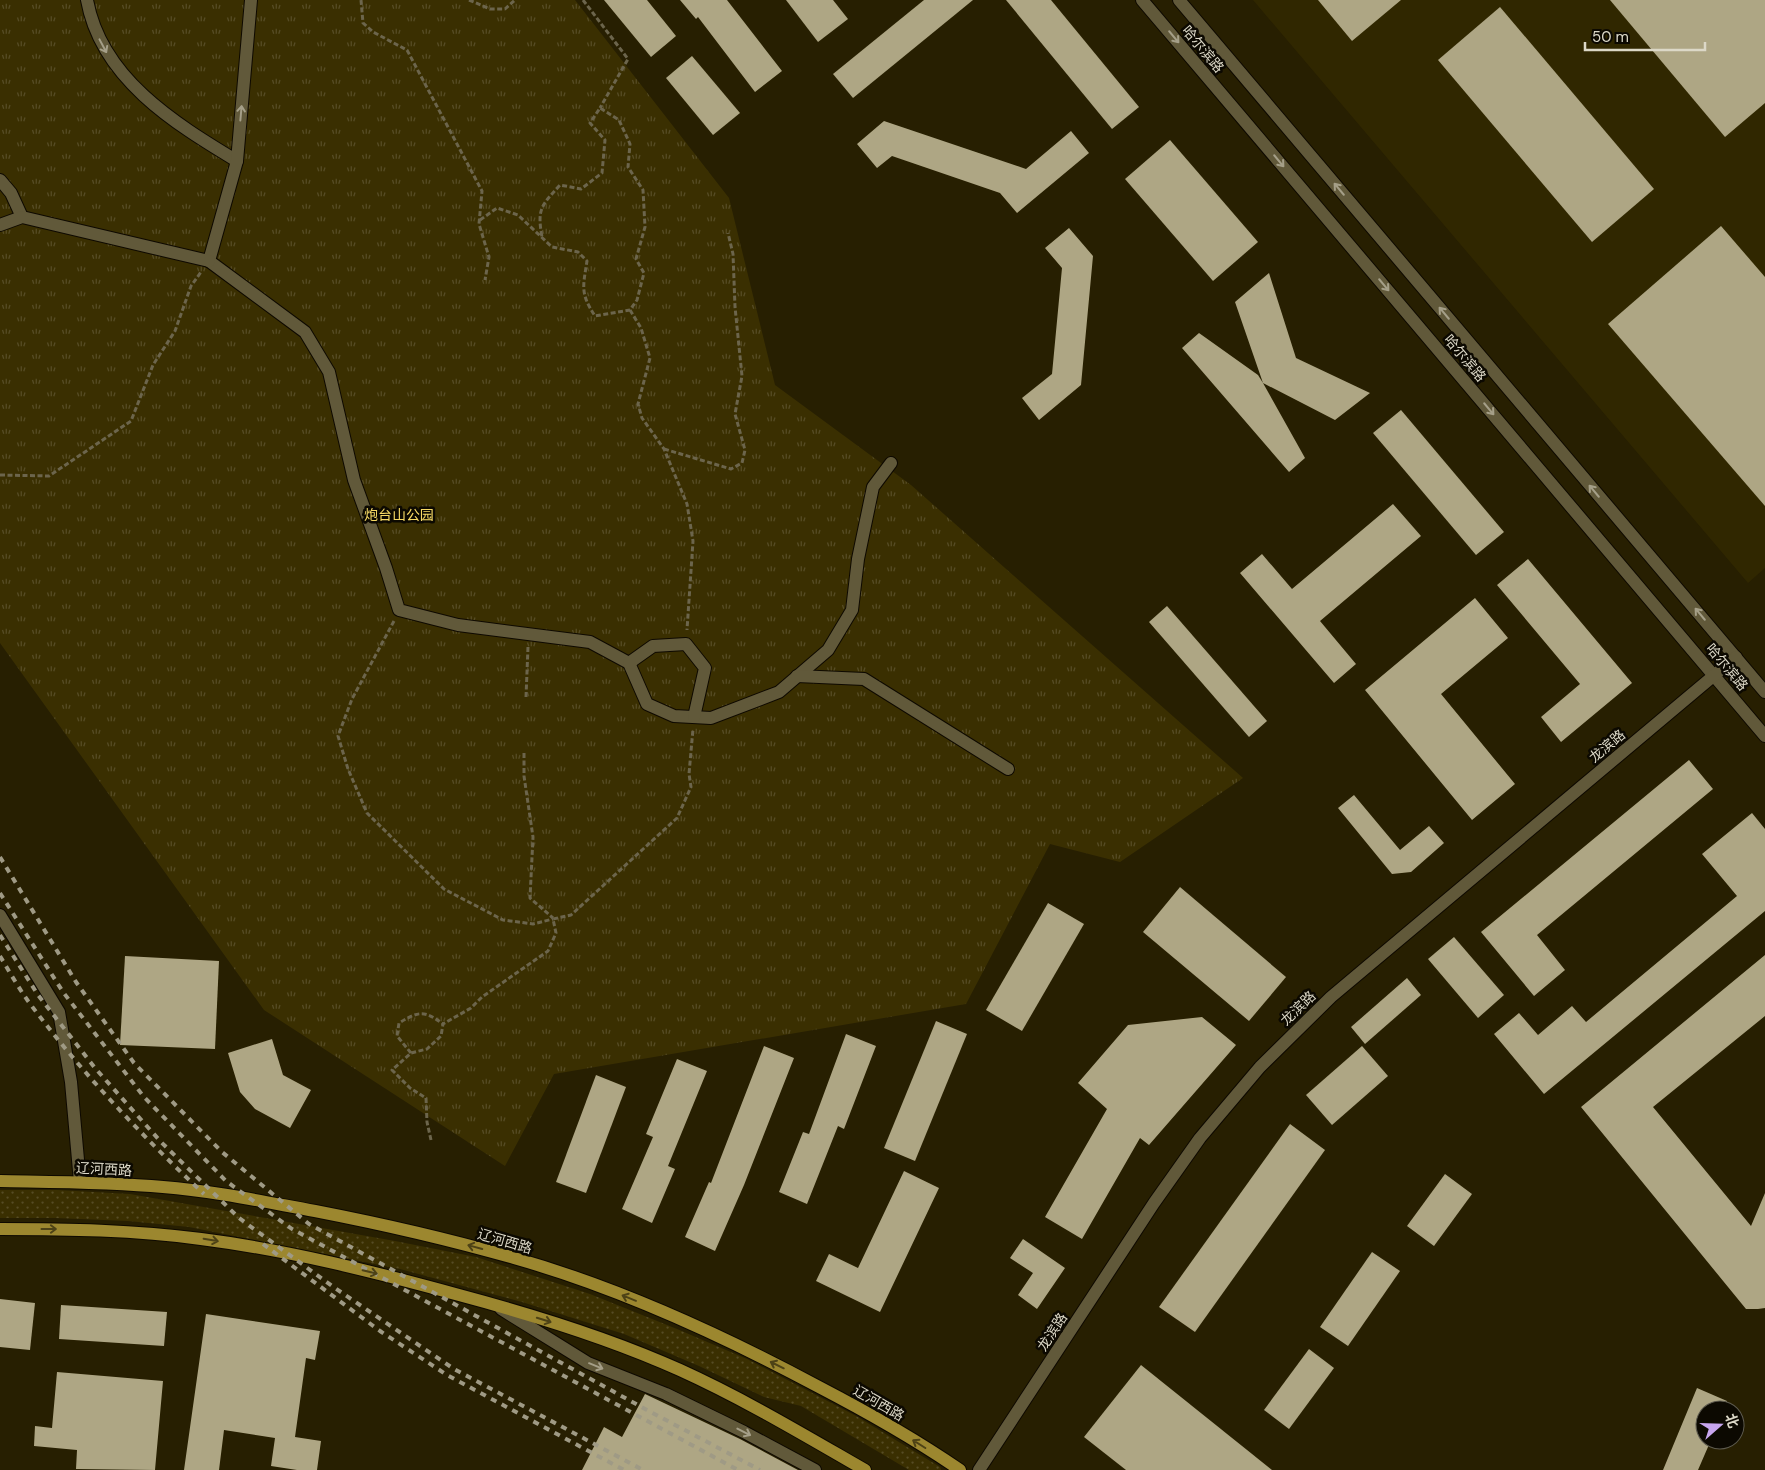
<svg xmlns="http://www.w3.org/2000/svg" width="1765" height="1470" font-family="'DM Sans','Noto Sans SC',sans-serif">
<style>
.built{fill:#302700}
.grass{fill:url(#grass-dots)}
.park{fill:url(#park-tufts)}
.building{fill:#aea684}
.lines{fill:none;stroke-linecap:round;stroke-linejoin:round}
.minor-casing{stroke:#0e0900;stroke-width:14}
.major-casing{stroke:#0e0900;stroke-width:14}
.path{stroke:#6c654c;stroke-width:3;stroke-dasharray:5 2.5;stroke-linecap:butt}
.minor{stroke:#61593a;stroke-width:12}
.major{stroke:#9c872f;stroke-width:12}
.rail{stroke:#9f9a85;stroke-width:4;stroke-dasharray:6 6;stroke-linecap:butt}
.oneway{stroke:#a59f88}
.oneway2{stroke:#4d4216}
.labels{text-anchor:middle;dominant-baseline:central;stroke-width:5;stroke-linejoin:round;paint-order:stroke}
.street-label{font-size:14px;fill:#dcd8c7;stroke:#0c0901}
.park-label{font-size:14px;fill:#f7da65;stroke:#0c0901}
</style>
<defs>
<pattern id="grass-dots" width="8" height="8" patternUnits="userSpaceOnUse" patternTransform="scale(1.25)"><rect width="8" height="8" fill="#3a2f01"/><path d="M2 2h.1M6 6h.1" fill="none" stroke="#564c25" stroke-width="1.8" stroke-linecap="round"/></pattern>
<pattern id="park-tufts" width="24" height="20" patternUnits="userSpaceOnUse" patternTransform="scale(1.25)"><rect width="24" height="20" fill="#3a2f01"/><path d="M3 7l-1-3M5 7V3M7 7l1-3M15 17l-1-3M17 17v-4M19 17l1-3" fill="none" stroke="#564c25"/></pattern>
</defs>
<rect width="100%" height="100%" fill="#271f01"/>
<path class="built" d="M1253,0H1765V568L1748,583Z"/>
<path class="grass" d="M0,1190H57L130,1194L395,1241L476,1257L590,1294L677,1329L747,1359L856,1416L940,1467L941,1470H909L801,1406L764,1397L699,1366L624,1334L522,1302L400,1269L189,1227L128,1221L55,1218H0Z"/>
<path class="park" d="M0,0H575L729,198L775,385L911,485L1243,778L1120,862L1050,844L966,1004L554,1074L505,1166L264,1010L0,643Z"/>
<g class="building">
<path d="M604,0H647L676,36L651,57Z"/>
<path d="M680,0H727L782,71L755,92L698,17L696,19Z"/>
<path d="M786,0H833L848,19L818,42Z"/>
<path d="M924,0H973L853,98L833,74Z"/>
<path d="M1006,0H1051L1139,107L1112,129Z"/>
<path d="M1318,0H1401L1352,41Z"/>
<path d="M1610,0H1765V103L1725,137Z"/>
<path d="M1500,7L1654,189L1592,242L1438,60Z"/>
<path d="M692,56L740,113L713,135L666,78Z"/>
<path d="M884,121L1026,169L1071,131L1089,153L1017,213L1000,193L892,156L877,168L857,144Z"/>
<path d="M1170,140L1258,242L1213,281L1125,179Z"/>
<path d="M1721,226L1765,277V506L1608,324Z"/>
<path d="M1069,228L1093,256L1081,385L1039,420L1022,398L1052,374L1062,268L1045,248Z"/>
<path d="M1269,273L1296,358L1370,393L1335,420L1263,383L1305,458L1289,472L1182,348L1199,333L1258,375L1263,383L1235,302Z"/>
<path d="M1401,410L1504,532L1476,555L1373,433Z"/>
<path d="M1393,504L1421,536L1320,621L1356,664L1334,683L1240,573L1262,554L1292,589Z"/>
<path d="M1528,559L1632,683L1561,742L1541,717L1580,684L1497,585Z"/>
<path d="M1475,598L1508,638L1441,694L1515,784L1472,820L1365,690Z"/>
<path d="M1167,606L1267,721L1249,737L1149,622Z"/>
<path d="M1689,760L1713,789L1537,935L1565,970L1534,996L1481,932Z"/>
<path d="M1354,795L1400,850L1429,826L1444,843L1411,872L1392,874L1338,808Z"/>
<path d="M1752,813L1765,829V911L1544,1094L1494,1034L1519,1013L1538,1035L1572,1006L1586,1022L1737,896L1702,854Z"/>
<path d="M1180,887L1286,977L1249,1021L1143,932Z"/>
<path d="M1048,903L1084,924L1022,1031L986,1010Z"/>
<path d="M1454,937L1504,995L1478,1018L1428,959Z"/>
<path d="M1765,955V1016L1653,1107L1751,1226L1765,1193V1308L1758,1309H1746L1581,1107Z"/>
<path d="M125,956L219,961L215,1049L120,1045Z"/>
<path d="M1407,978L1421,995L1365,1044L1351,1027Z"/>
<path d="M1202,1017L1236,1045L1149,1145L1140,1138L1082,1239L1045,1217L1107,1109L1078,1083L1128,1025Z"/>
<path d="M936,1021L967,1034L915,1161L884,1148Z"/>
<path d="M846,1034L876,1046L844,1129L838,1126L807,1204L779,1192L803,1132L809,1134Z"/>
<path d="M272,1039L283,1075L311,1090L290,1128L255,1109L240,1092L228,1053Z"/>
<path d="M764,1046L794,1058L744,1185L715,1251L685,1237L709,1182L711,1183Z"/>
<path d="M1362,1046L1388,1076L1332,1125L1306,1095Z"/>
<path d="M677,1059L707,1071L668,1166L675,1169L652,1223L622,1209L653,1137L646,1134Z"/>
<path d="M596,1075L626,1087L586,1193L556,1182Z"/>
<path d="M1290,1124L1325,1150L1195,1332L1159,1307Z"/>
<path d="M904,1171L939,1188L880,1312L816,1281L829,1254L858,1268Z"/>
<path d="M1445,1174L1472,1194L1434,1246L1407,1226Z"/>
<path d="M1023,1239L1065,1268L1037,1309L1018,1295L1033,1273L1010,1258Z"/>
<path d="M1372,1252L1400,1271L1348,1346L1320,1327Z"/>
<path d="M0,1299L35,1303L30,1350L0,1347Z"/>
<path d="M61,1305L167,1312L164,1346L59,1339Z"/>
<path d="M206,1314L320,1331L315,1360L306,1358L295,1437L321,1441L317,1470H297L271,1466L275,1438L224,1430L219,1470H184Z"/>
<path d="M1309,1349L1334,1368L1289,1429L1264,1410Z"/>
<path d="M1141,1365L1272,1470H1126L1084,1437Z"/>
<path d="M57,1372L163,1381L155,1470L76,1469L77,1450L34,1446L35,1426L52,1428Z"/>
<path d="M1697,1388L1727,1401L1723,1410H1705V1440H1711L1698,1470H1663Z"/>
<path d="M645,1394L740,1439L798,1470H582L604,1427L622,1437Z"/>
</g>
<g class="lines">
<g class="minor-casing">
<g id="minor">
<path d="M87,0C101,78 174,123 237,161"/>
<path d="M251,0L237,161L209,261L305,332L329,372L354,480L386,568L399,610L458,625L590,642L629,663L647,704L674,716L711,718L779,692L828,650L852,610L858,559L873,487L891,463"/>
<path d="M1142,0L1765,736"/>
<path d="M1179,0L1765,692"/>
<path d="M0,180L11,193L22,217"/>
<path d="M0,225L22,217L209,261"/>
<path d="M629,663L653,646L686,644L705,668L694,717"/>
<path d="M797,676L864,679L1008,769"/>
<path d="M0,915L59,1012L71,1082L80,1182"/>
<path d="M501,1309L588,1363L666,1394L744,1432L815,1470"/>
<path d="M979,1470L1154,1203L1200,1138L1260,1067L1331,997L1736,657"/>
</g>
</g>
<g class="major-casing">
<g id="major">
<path d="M0,1181C54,1182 109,1182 163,1187C214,1191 265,1202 315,1211C382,1224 448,1239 514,1258C620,1288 722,1335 819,1387C867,1412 915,1439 960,1470"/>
<path d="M0,1229C67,1229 134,1230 201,1239C288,1250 375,1272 459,1295C534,1315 609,1338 680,1370C744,1399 804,1435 865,1470"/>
</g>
</g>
<g class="path">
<path d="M361,0L363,23L373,32L407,50L482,191L479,224L489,257L485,280"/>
<path d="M469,0L490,9H505L515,0"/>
<path d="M583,0L628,59L600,108"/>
<path d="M480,220L497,208L518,215L552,247L578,252L587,261C583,287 580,293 595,316L630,310L637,300L644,273L636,259L645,227L643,190L628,167L630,144L619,120L600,108L590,123L605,140L602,173L581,189L560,185C541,206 537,209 542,237"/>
<path d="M630,310L641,328L650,358L638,404L642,418L664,449L687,504L693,541L687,630"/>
<path d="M664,449L731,469L742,463L745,450L735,414L742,376L735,307L733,254L728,233"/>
<path d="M0,475L49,476L131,421L153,365L175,331L191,286L201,272"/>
<path d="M394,621L352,699L338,736L348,769L367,813L444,889L503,920L533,924L553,919"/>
<path d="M526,697L528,647"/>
<path d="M524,753V776L533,837L530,898L553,918"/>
<path d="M411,1053L397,1036L399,1023C419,1011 424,1010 443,1024"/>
<path d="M431,1140L427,1122L426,1098L410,1088L392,1070L411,1053L427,1049L441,1036L443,1024L471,1008L482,997L548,951L556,933L553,919L571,915L677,818L691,787L689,774L693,729"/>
</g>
<use href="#minor" class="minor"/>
<use href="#major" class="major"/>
<g class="rail">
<path d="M0,857L76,982L134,1063L222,1152L309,1224L647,1410L760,1470"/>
<path d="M0,893L63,992L144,1097L226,1181L292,1229L738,1470"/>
<path d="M0,935L38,995L95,1068L161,1142L239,1218L332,1286L454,1369L643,1470"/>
<path d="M0,956C9,971 18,987 28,1001C80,1071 141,1135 204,1194"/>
<path d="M263,1244L380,1331L447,1375L624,1470"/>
</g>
</g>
<defs><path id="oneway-shaft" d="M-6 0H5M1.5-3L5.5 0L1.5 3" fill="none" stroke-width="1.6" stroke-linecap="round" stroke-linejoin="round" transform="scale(1.25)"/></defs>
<g class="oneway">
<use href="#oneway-shaft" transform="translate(1174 37) rotate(50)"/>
<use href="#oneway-shaft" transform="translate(103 46) rotate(62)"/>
<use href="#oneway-shaft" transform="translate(241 113) rotate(-85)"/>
<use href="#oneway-shaft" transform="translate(1279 161) rotate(50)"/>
<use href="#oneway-shaft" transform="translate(1339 189) rotate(-130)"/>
<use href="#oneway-shaft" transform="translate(1384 285) rotate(50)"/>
<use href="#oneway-shaft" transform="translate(1444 313) rotate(-130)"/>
<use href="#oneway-shaft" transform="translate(1489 409) rotate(50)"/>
<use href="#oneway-shaft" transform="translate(1594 491) rotate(-130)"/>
<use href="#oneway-shaft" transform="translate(1700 614) rotate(-130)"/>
<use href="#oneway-shaft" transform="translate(596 1366) rotate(22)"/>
<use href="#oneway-shaft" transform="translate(744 1432) rotate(27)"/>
</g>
<g class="oneway2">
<use href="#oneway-shaft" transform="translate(49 1229)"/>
<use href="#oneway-shaft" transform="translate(211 1240) rotate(10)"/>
<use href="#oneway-shaft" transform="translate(475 1247) rotate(-165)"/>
<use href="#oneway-shaft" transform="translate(370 1272) rotate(13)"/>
<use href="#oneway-shaft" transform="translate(629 1298) rotate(-158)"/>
<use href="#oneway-shaft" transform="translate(544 1320) rotate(17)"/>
<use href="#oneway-shaft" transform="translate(777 1365) rotate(-154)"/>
<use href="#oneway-shaft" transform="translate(919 1444) rotate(-148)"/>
</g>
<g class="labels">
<g class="street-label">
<text transform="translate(1203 49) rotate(50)">哈尔滨路</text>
<text transform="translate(1465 358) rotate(50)">哈尔滨路</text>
<text transform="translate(1727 667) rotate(50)">哈尔滨路</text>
<text transform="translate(1607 746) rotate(-40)">龙滨路</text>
<text transform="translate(1298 1008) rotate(-44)">龙滨路</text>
<text transform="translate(104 1169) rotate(3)">辽河西路</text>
<text transform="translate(505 1241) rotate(16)">辽河西路</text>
<text transform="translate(1052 1332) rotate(-57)">龙滨路</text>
<text transform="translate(879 1403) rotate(30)">辽河西路</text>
</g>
<g class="park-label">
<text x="399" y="515">炮台山公园</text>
</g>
</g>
<g transform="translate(1720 1425) rotate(70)"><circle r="24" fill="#0c0901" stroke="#5f5c50"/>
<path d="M0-4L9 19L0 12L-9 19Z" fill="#c8a6ef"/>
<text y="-8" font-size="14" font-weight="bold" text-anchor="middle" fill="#dcd8c7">北</text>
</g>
<path d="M1585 42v8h120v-8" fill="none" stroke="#dcd8c7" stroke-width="2.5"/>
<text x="1592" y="42" font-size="15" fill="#dcd8c7" stroke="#0c0901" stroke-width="4" paint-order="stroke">50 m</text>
</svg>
